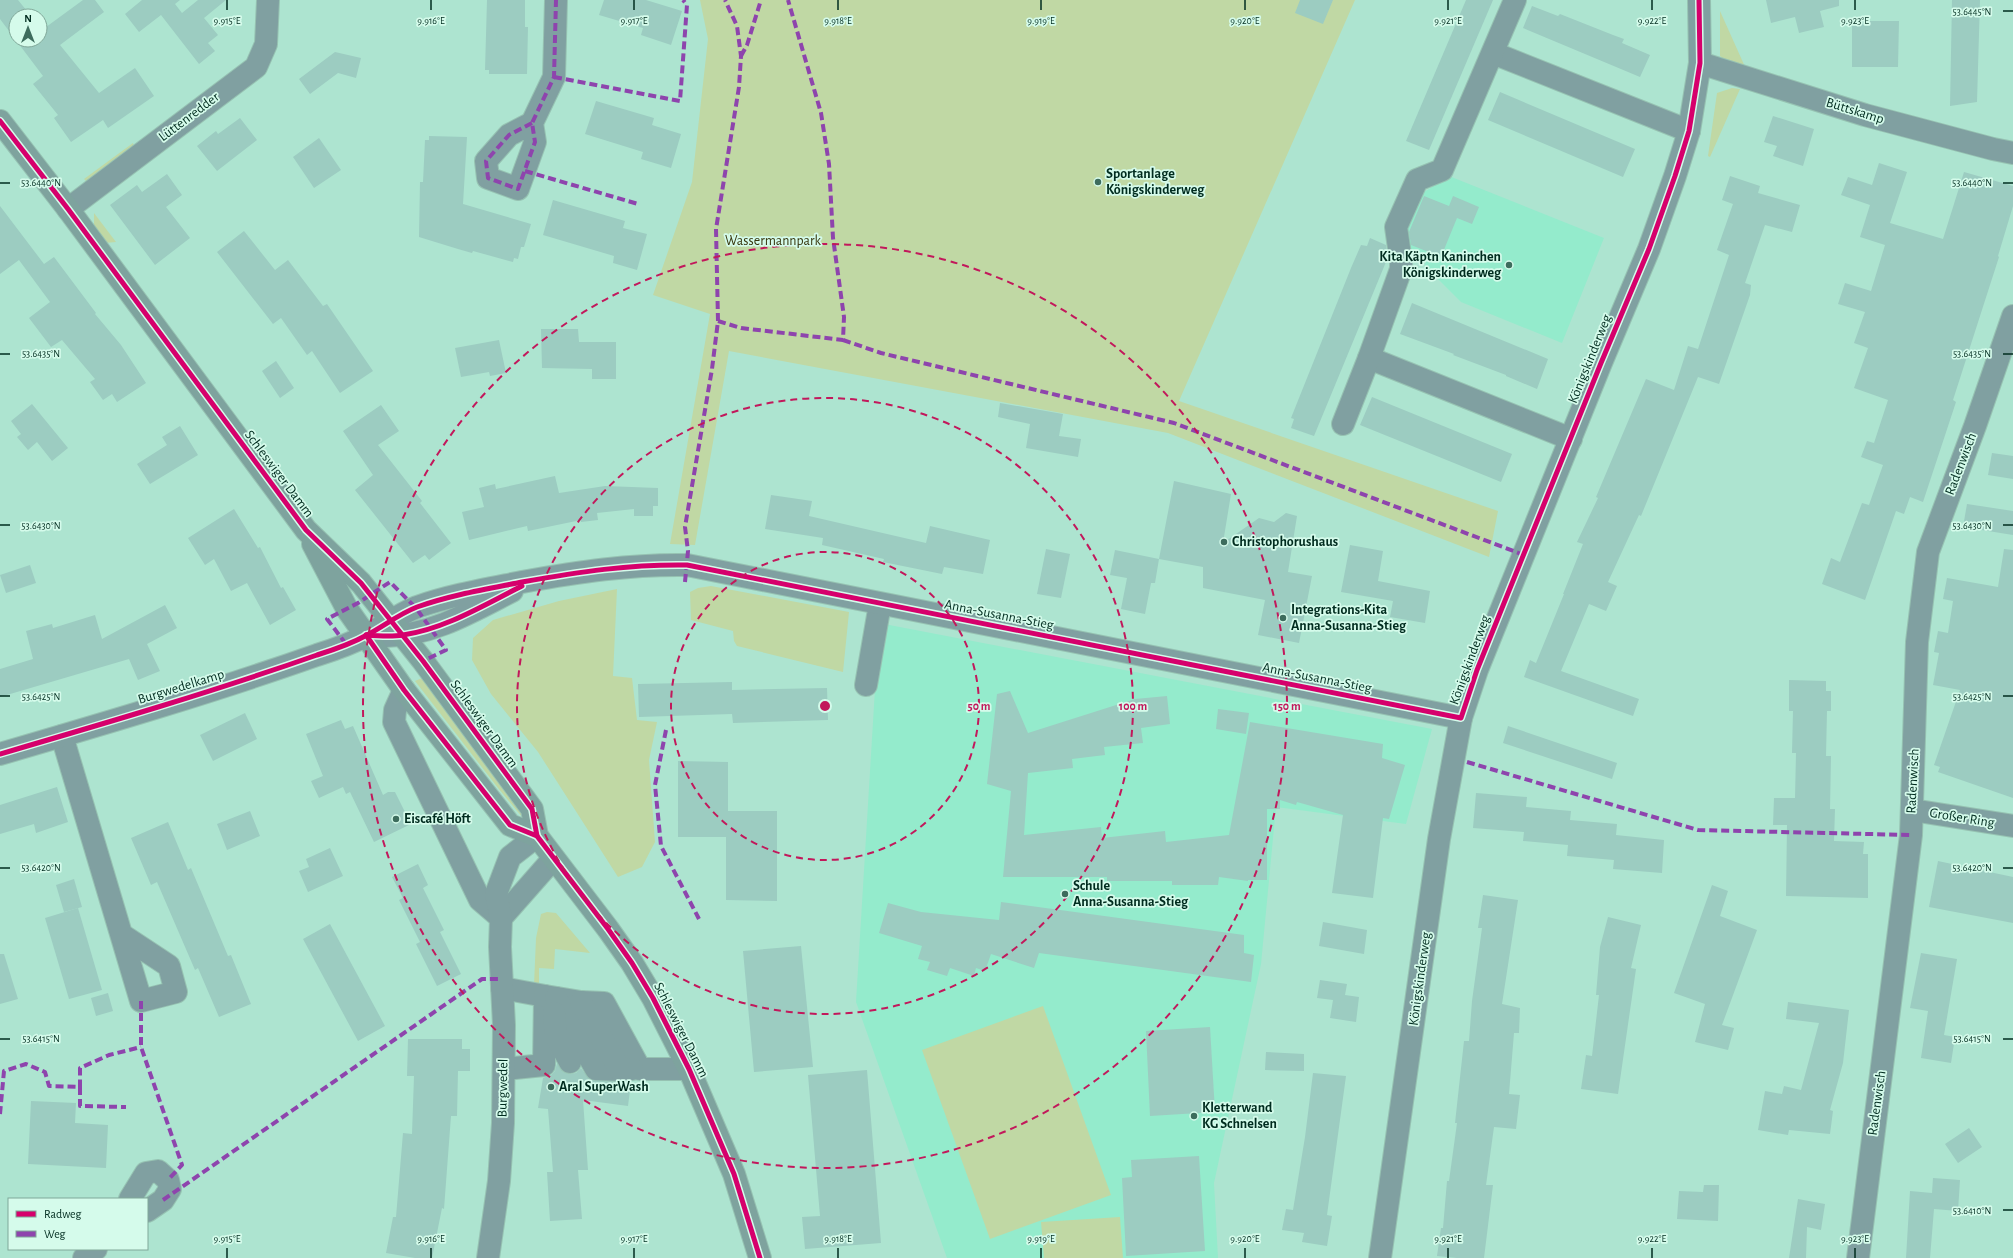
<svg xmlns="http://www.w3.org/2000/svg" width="2013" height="1258" font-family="'Alegreya Sans',sans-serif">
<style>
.built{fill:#94ebcc}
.green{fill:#c0d8a4}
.building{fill:#9cccc1}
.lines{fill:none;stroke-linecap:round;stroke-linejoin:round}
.minor-casing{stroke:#96c2b2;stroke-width:24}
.major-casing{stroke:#96c2b2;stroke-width:24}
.minor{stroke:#80a0a1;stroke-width:22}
.major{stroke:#7ea39e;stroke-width:22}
.quiet{stroke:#8e44ad;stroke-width:4;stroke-dasharray:8 4;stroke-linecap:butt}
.cycleway-casing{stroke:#d5fbeb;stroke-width:8}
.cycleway{stroke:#d6006c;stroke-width:5}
.ticks{fill:none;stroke:#002c1f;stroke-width:1.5}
.ring{fill:none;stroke:#c2185b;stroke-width:2;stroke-dasharray:7 5}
.poi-dot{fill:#3d6c5d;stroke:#d5fbeb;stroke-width:1.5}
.labels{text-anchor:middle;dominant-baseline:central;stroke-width:3.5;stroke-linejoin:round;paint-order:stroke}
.street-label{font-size:14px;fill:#002c1f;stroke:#d5fbeb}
.poi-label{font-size:14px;font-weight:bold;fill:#002c1f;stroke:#d5fbeb;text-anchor:start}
.park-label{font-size:14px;fill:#37360d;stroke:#d5fbeb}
.ticks-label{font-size:10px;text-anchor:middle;fill:#002c1f;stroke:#d5fbeb;stroke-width:3.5;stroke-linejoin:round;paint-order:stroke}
.centre{fill:#c2185b;stroke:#d5fbeb;stroke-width:2}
.ring-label{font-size:12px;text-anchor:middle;font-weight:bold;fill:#c2185b;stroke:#d5fbeb;stroke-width:3.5;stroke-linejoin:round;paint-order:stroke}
</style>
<rect width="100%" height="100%" fill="#ade4d0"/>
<g class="built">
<path d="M1449,176L1604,238L1562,343L1461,302L1437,278L1423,272L1427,257L1404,248L1397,234L1418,196Z"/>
<path d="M879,623L1432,729L1406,824L1276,807L1261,964L1214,1183L1218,1258H947L856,1002Z"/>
</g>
<g class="green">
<path d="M700,0H1355L1179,401L1498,511L1489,557L1168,433L729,351L695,545L670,544L710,314L653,295L692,182L708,39Z"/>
<path d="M1720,11L1746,69L1727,62L1720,56Z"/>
<path d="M1732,88L1740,89L1710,157L1708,156L1717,93Z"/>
<path d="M133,143L135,149L88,183L84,179Z"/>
<path d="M94,213L116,242L105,243L94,227Z"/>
<path d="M711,586L849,612L843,672L737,646L734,641L733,631L691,620L690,592L698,588Z"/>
<path d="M617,589L613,676L632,678L637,720L657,722L649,760L655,842L642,867L618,877L538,752L491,694L472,660L473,638L493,620L559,601Z"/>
<path d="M422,678L503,784L531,828L498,788L415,681Z"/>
<path d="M547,912L556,913L590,953L555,949L554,969L539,968V986L534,985L536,938L541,914Z"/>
<path d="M1043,1006L1111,1195L990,1239L922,1050Z"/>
<path d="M1120,1217L1123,1258H1044L1041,1222Z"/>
</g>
<g class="building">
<path d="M0,0H18L31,16H16V40H40V28L42,30L83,0H95L104,12L60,45L99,93L135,68L154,96L108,128L103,120L71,142L54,118L58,115L33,84L43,76L0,19Z"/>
<path d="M142,0H180L175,4L182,13L198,0H226L204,18L218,35L208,43L215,51L199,64L161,15L139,32L125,14Z"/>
<path d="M487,0H525V27H528L527,74H489V70H485Z"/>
<path d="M604,0H646L682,11L671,45L641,35L643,28L599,15Z"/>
<path d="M1300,0H1333L1323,24L1295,13Z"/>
<path d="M1466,0H1493L1429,150L1406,141Z"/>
<path d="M1766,0H1839V6L1820,11L1824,27L1799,33L1795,17L1771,23Z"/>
<path d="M1952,0H1980L1977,102L1950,106Z"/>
<path d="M1532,6L1558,16L1560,14L1613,35L1624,39L1622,43L1650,55L1640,77L1523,28Z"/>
<path d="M1852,21H1899L1898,67H1852Z"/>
<path d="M335,52L361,58L356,78L338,73L310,94L299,79Z"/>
<path d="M1500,92L1635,149L1623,177L1488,120Z"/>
<path d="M596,101L654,118L652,125L681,134L671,168L641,159L643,152L585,134Z"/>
<path d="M1773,116L1814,129L1803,166L1773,156L1777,146L1764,142Z"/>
<path d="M240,118L257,140L217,171L197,146L216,131L218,134Z"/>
<path d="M429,136L467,137L463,204L531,224L524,247H521L518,259L514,258L513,262L473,251L472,253L458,249L419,237L420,182H423L425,140H429Z"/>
<path d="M319,138L341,170L314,188L293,157Z"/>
<path d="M1879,163L1907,172L1890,223L1943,239L1964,172L2013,186V206L1998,256L1999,257L1953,400L1956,402L1923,502L1910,497L1904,514L1896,511L1865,600L1822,584L1831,558L1840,562L1862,503L1869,505L1883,465L1861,457L1867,441L1874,443L1888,400L1854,388L1868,348L1854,343L1865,312L1838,304L1845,283L1871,291L1885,245L1860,237L1870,205L1841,195L1848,177L1872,185Z"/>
<path d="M167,174L182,195L166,207L190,238L155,265L110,205L137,185L142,192Z"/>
<path d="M1730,176L1760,186L1758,193L1800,205L1792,232L1765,225L1745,283L1751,285L1750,295L1719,384L1698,377L1641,516L1639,515L1608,582L1617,586L1606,611L1589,604L1561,671L1639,699L1633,716L1524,677L1530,660L1536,663L1564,594H1563L1583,544L1577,542L1598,498L1596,497L1646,379L1674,390L1688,346L1698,349L1729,255L1717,250L1733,204L1722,200Z"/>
<path d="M1424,196L1449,206L1453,196L1479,207L1472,224L1457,218L1441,257L1411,245L1409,232Z"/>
<path d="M553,200L625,221L623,228L647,234L637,270L613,263L614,256L543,235Z"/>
<path d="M0,206L44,264L54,257L96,313L95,314L121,345L146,383L117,402L112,394L103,400L90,382L95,379L62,340L51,347L29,318L50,302L19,260L0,274Z"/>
<path d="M244,231L275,270L288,260L323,306L327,304L373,371L340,393L312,351L307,355L281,318L273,324L217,252Z"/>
<path d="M1370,238L1386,245L1388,257L1314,436L1291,428L1294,419L1291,418L1351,268L1361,245L1367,246Z"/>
<path d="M1412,303L1548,359L1537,389L1506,376V375L1453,355L1454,354L1400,334Z"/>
<path d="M541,329H578L579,342H616V379H592V369L542,368Z"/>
<path d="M499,340L506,373L490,376L489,372L461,377L455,348Z"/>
<path d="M276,361L294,388L280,398L262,371Z"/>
<path d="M1372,397L1512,454L1501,482L1360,425Z"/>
<path d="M1000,403L1063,414L1059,436L1081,439L1078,457L1026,448L1030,424L998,417Z"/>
<path d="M32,404L68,448L52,461L37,442L28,450L17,437L21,434L11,421Z"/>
<path d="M381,405L399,431L378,445L422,501L420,503L451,543L429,560L425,555L413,563L355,490L373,475L343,431Z"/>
<path d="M180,426L198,455L150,484L137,464L167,445L162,437Z"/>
<path d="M1992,453L2013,456V479L1988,475Z"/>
<path d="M555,476L559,493L605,486L658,488V506H653V516H634V509L597,513L598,520L581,522V520L528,531L527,526L469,540L462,512L484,507L479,488L495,484L496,489Z"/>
<path d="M1174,481L1231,494L1223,543L1259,518L1274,522L1286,513L1297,516L1288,572L1312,576L1299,643L1258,635L1265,600L1203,588V567L1159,559Z"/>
<path d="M771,495L812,501L809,516L926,543L930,526L990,540L983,574L944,567L942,574L883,562L884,559L822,545L823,538L765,529Z"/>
<path d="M1967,504L2013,511V535L1963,527Z"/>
<path d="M234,509L258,548L260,547L281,588L283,587L296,610L270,625L247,583L231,591L214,559L205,565L188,538Z"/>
<path d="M1350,545L1383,551L1378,581L1430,591L1425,623L1390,617L1393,601L1341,592Z"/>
<path d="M1046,549L1070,554L1061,598L1037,594Z"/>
<path d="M2004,549L2013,550V798L1938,772L1940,767L1934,765L1960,690L1933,685L1939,653L1934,652L1938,631L1948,633L1953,601L1943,599L1947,578L1998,587Z"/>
<path d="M1115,550L1159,559L1155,583H1151L1145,614L1121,609L1127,578L1110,575Z"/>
<path d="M30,565L36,583L6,593L0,575Z"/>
<path d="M165,605L177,628L147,644L160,671L138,680L129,659L0,697V669L33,659L26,631L52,624L53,628L95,615L102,639Z"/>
<path d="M1789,680L1826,681V691H1831V711H1827L1826,756H1831L1830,809H1835L1834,841L1864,842L1863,854H1868V898L1786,896L1787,825H1773L1774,798H1795L1796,753H1792L1793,711H1789Z"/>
<path d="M732,682V690L827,688L828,720L733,723L732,714L639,717L638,684Z"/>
<path d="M1010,691L1028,733L1135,699L1167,696L1170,724L1141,728L1143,743L1104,747L1105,755L1072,759L1073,768L1028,773L1024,835L1101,827L1102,838L1165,831L1166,842L1229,835L1250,722L1383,744L1382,758L1405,765L1389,819L1383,818L1373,898L1332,893L1343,815L1297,802L1296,805L1280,800V809H1267V880H1248V881L1219,877L1218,885H1172V881H1107V877H1003L1011,791L987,784L997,694Z"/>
<path d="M1218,709L1249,713L1246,734L1216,729Z"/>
<path d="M245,713L257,739L213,761L200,735Z"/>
<path d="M341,720L345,729L353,726L383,795L388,792H395L411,824L374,842L350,792L346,794L343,787L319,798L311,781L323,776L306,734Z"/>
<path d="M1508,726L1617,763L1612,779L1503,743Z"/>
<path d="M678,761L728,762V811H777V901L726,900V837H678Z"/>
<path d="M57,787L68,822L36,833L34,824L0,834V805Z"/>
<path d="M1476,793L1527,797L1526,807L1571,811L1570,820L1617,824L1616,835L1664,840L1662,873L1613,869L1614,860L1567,856L1568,845L1523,841L1524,832L1473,828Z"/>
<path d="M250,811L260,836L227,850L217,824Z"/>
<path d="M168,822L188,870L191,868L228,956L231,955L251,1004L219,1017L198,968L195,970L157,882L151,885L131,838Z"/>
<path d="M330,848L343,876L308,892L299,871L309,867L306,859Z"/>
<path d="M1938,861L2013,877V923L1929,907Z"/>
<path d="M418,864L428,885L423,888L444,930L440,932L461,974L437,986L416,944L420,942L399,900L403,898L392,877Z"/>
<path d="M74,879L82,907L64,912L56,885Z"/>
<path d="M1712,885L1728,891L1720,916L1757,930L1722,1025L1734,1028L1728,1050L1695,1042L1705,1004L1674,993Z"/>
<path d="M1483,895L1518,900L1502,1004L1520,1008L1519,1033H1514L1509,1094L1520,1095L1516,1129L1494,1127L1486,1185H1493L1484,1258H1457L1437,1256L1441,1228H1443L1447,1181H1449L1457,1123H1455L1464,1041H1469L1472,1001L1482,928H1478Z"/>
<path d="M1001,902L1244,935V953L1254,955L1251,982L1039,953L1034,968L991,954L985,971L976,968L974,976L950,968L947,976L927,970L930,962L918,959L922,946L879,933L888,903L921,912L999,920Z"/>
<path d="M78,908L102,990L69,999L45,918Z"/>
<path d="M1608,917L1641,925L1631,968L1636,969L1618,1094L1581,1089L1586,1055L1592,1056L1599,995H1596L1600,947Z"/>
<path d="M1323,922L1367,930L1364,954L1319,946Z"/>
<path d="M330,924L385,1026L358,1041L303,939Z"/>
<path d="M801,946L813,1067L754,1072L743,951Z"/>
<path d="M1921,953L1957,959L1944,1035L1955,1037L1951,1063L1921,1058L1928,1011L1910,1008Z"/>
<path d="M0,954H4L18,999L0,1004Z"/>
<path d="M1320,980L1347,984L1345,995L1359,997L1356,1022L1330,1018L1333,1000L1317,998Z"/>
<path d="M108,993L113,1011L96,1016L91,998Z"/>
<path d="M1788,1002L1849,1010L1843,1063L1830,1110L1833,1111L1830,1134L1789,1130L1788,1135L1758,1130L1765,1091L1782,1094L1784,1086L1801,1090L1819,1023L1786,1019Z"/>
<path d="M1210,1027L1215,1112L1150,1116L1146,1031Z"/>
<path d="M408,1039H462V1049H470V1071H458L457,1116H451L444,1209L442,1208L432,1258H415L386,1253L393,1217H396L403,1133L412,1134L414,1076H407Z"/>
<path d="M1266,1052L1304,1054V1071L1265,1070Z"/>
<path d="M557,1063L563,1072L569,1074L576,1073L581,1068L589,1079L595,1081L631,1082L628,1106L583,1100L588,1170H578L582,1219L550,1221L547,1172H553L548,1109L538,1108L543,1078L551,1075L555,1071Z"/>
<path d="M867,1070L881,1243L805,1249L802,1217L820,1216L808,1075Z"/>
<path d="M1313,1073L1346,1076L1327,1215L1332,1216L1327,1246L1302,1242L1304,1233L1282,1230L1286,1209L1293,1210L1305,1137Z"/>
<path d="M31,1101L76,1103L75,1123L108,1125L106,1168L28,1164Z"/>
<path d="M1969,1128L1982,1147L1958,1163L1945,1144Z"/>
<path d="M1199,1156L1205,1251L1126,1256L1122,1178L1132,1177L1131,1160Z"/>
<path d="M1933,1178L1960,1180L1958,1211L1934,1209L1930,1258H1906L1910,1191L1932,1193Z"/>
<path d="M1704,1185H1719L1718,1221L1677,1219L1679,1191L1703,1192Z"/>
<path d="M1798,1199L1825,1204L1821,1230L1807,1227L1806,1258H1789Z"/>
</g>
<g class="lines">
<g class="minor-casing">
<g id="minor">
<path d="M1493,53L1689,131"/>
<path d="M1700,63L1865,115L1993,149L2013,153"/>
<path d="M532,123L509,135L486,161L488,178L518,189L535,142L532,123L554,77L556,0"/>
<path d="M68,209L256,67L266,44L268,0"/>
<path d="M1369,358L1571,439"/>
<path d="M1343,424L1369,358L1401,269V262L1396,227L1417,180L1442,170L1515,0"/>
<path d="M386,636C431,636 473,611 512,591"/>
<path d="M866,685L880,604"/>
<path d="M404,690L395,710L394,722L480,900L501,918"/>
<path d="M62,736L141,1001L176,992L169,966L122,935"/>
<path d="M0,754C106,723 212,692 317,655C333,650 351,644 367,635C384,626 399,614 417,607C451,595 487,589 522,582C578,572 630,564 687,565L1461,718"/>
<path d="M1912,810L2013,826"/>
<path d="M501,918L553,859"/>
<path d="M502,988L545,996L544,1065L504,1069"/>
<path d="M545,996L581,1002L604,1003L640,1069H689"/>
<path d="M556,998L596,1069L620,1070"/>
<path d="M581,1002L620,1070L632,1069"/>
<path d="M554,1013L556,1036L570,1062"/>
<path d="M130,1199L146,1173L158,1171L168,1180L170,1189L163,1200L147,1211"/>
<path d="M84,1258L96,1249"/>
<path d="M488,1258L499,1181L503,1123L504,1025L500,947L501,918L496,894L510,857L537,836"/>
<path d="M1380,1258L1439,839L1461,718L1477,670L1601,363L1649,249L1675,176L1689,131L1700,63L1699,0"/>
<path d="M1858,1258L1911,835L1917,642L1928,552L1975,426L2013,316"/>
</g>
</g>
<g class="major-casing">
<g id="major">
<path d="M0,121L68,209L306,530L361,583L423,661L532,809L537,836L608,929L632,963L653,998L689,1069L734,1174L760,1258"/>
<path d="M313,544L347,609L404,690L510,825L537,836"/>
</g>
</g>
<use href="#minor" class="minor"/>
<use href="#major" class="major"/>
<g class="quiet">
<path d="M741,56L747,45L761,0"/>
<path d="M554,77L680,101L687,5L683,0"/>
<path d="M532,123L509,135L486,161L488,178L518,189L535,142L532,123L554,77L556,0"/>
<path d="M525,171L638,204"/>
<path d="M718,321L741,328L843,340L844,317L833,238L829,164L821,113L788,0"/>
<path d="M843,340L881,353L1174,423L1524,555"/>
<path d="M685,582L688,551L685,527L712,369L718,321L716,229L739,87L741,56L737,26L725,0"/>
<path d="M346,644L327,619L358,603L390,582L416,608L446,650L423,661"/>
<path d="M666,730L655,785L661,846L699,919"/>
<path d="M1467,762L1698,830L1911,835"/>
<path d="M141,1001V1047L182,1165L168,1180"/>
<path d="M80,1087V1106L126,1107"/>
<path d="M0,1114L4,1071L26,1064L45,1072L49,1086L80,1087V1068L109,1055L141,1047"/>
<path d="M163,1200L482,979H501"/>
</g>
<g class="cycleway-casing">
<g id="cycleway">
<path d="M0,121L68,209L306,530L361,583L423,661L532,809L537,836L608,929L632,963L653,998L689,1069L734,1174L760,1258"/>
<path d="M366,635L404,690L510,825L537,836"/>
<path d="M366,635C378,636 392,637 403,635C445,629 484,605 522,586"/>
<path d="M0,754C106,723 212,692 317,655C333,650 351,644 367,635C384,626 399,614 417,607C451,595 487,589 522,582C578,572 630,564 687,565L1461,718L1477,670L1601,363L1649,249L1675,176L1689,131L1700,63L1699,0"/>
</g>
</g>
<use href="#cycleway" class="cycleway"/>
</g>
<path class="ticks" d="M227,0V10M431,0V10M634,0V10M838,0V10M1041,0V10M1245,0V10M1448,0V10M1652,0V10M1855,0V10M2003,11H2013M0,183H10M2003,183H2013M0,354H10M2003,354H2013M0,525H10M2003,525H2013M0,696H10M2003,696H2013M0,868H10M2003,868H2013M0,1039H10M2003,1039H2013M2003,1210H2013M227,1248V1258M431,1248V1258M634,1248V1258M838,1248V1258M1041,1248V1258M1245,1248V1258M1448,1248V1258M1652,1248V1258M1855,1248V1258"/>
<g class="ring">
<circle cx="825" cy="706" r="154"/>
<circle cx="825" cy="706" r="308"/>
<circle cx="825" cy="706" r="462"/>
</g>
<g class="poi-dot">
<circle cx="1098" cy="182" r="4"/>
<circle cx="1509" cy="265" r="4"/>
<circle cx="1224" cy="542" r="4"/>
<circle cx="1283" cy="618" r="4"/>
<circle cx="396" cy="819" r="4"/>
<circle cx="1065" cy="894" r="4"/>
<circle cx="551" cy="1087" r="4"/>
<circle cx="1194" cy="1116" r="4"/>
</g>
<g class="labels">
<g class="street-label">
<text transform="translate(1855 111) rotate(17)">Büttskamp</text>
<text transform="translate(189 117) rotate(-37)">Lüttenredder</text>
<text transform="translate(1590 359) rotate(-68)">Königskinderweg</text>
<text transform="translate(1961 464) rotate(-69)">Radenwisch</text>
<text transform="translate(279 474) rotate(53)">Schleswiger Damm</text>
<text transform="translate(999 615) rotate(11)">Anna-Susanna-Stieg</text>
<text transform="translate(1470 660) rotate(-70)">Königskinderweg</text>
<text transform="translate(1317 678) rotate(11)">Anna-Susanna-Stieg</text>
<text transform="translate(181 687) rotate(-17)">Burgwedelkamp</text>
<text transform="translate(484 724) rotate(54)">Schleswiger Damm</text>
<text transform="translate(1913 781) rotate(-87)">Radenwisch</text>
<text transform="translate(1962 818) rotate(9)">Großer Ring</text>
<text transform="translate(1420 979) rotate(-82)">Königskinderweg</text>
<text transform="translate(681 1030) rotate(63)">Schleswiger Damm</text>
<text transform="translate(503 1088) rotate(-89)">Burgwedel</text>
<text transform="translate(1877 1103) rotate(-82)">Radenwisch</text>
</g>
<g class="poi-label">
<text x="1106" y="174">Sportanlage<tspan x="1106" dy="16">Königskinderweg</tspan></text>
<text x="1501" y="257" text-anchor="end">Kita Käptn Kaninchen<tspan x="1501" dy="16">Königskinderweg</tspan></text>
<text x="1232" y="542">Christophorushaus</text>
<text x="1291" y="610">Integrations-Kita<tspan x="1291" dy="16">Anna-Susanna-Stieg</tspan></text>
<text x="404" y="819">Eiscafé Höft</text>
<text x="1073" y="886">Schule<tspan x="1073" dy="16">Anna-Susanna-Stieg</tspan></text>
<text x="559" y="1087">Aral SuperWash</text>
<text x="1202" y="1108">Kletterwand<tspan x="1202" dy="16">KG Schnelsen</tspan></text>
</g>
<g class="park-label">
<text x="773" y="241">Wassermannpark</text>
</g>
</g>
<g class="ticks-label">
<text x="1972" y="15">53.6445°N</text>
<text x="227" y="24">9.915°E</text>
<text x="431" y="24">9.916°E</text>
<text x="634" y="24">9.917°E</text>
<text x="838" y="24">9.918°E</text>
<text x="1041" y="24">9.919°E</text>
<text x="1245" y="24">9.920°E</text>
<text x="1448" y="24">9.921°E</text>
<text x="1652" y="24">9.922°E</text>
<text x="1855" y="24">9.923°E</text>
<text x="41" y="186">53.6440°N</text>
<text x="1972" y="186">53.6440°N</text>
<text x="41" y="357">53.6435°N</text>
<text x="1972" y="357">53.6435°N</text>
<text x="41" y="529">53.6430°N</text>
<text x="1972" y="529">53.6430°N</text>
<text x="41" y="700">53.6425°N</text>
<text x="1972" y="700">53.6425°N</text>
<text x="41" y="871">53.6420°N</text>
<text x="1972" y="871">53.6420°N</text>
<text x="41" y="1042">53.6415°N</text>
<text x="1972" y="1042">53.6415°N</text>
<text x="1972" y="1214">53.6410°N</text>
<text x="227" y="1242">9.915°E</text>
<text x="431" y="1242">9.916°E</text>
<text x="634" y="1242">9.917°E</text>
<text x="838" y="1242">9.918°E</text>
<text x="1041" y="1242">9.919°E</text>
<text x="1245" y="1242">9.920°E</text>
<text x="1448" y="1242">9.921°E</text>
<text x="1652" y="1242">9.922°E</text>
<text x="1855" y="1242">9.923°E</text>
</g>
<circle cx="825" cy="706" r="6" class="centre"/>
<g class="ring-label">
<text x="979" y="710">50 m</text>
<text x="1133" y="710">100 m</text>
<text x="1287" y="710">150 m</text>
</g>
<rect x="8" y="1198" width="140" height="52" fill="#d5fbeb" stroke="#80a899"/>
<rect x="16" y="1211" width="20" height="6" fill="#d6006c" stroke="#80a899"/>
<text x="44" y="1218" font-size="12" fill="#002c1f">Radweg</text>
<rect x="16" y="1231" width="20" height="6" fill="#8e44ad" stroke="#80a899"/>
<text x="44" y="1238" font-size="12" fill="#002c1f">Weg</text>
<g transform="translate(28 28)"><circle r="19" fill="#d5fbeb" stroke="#80a899"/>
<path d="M0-3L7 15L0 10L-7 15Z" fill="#3d6c5d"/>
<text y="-6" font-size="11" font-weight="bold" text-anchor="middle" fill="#002c1f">N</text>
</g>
</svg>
